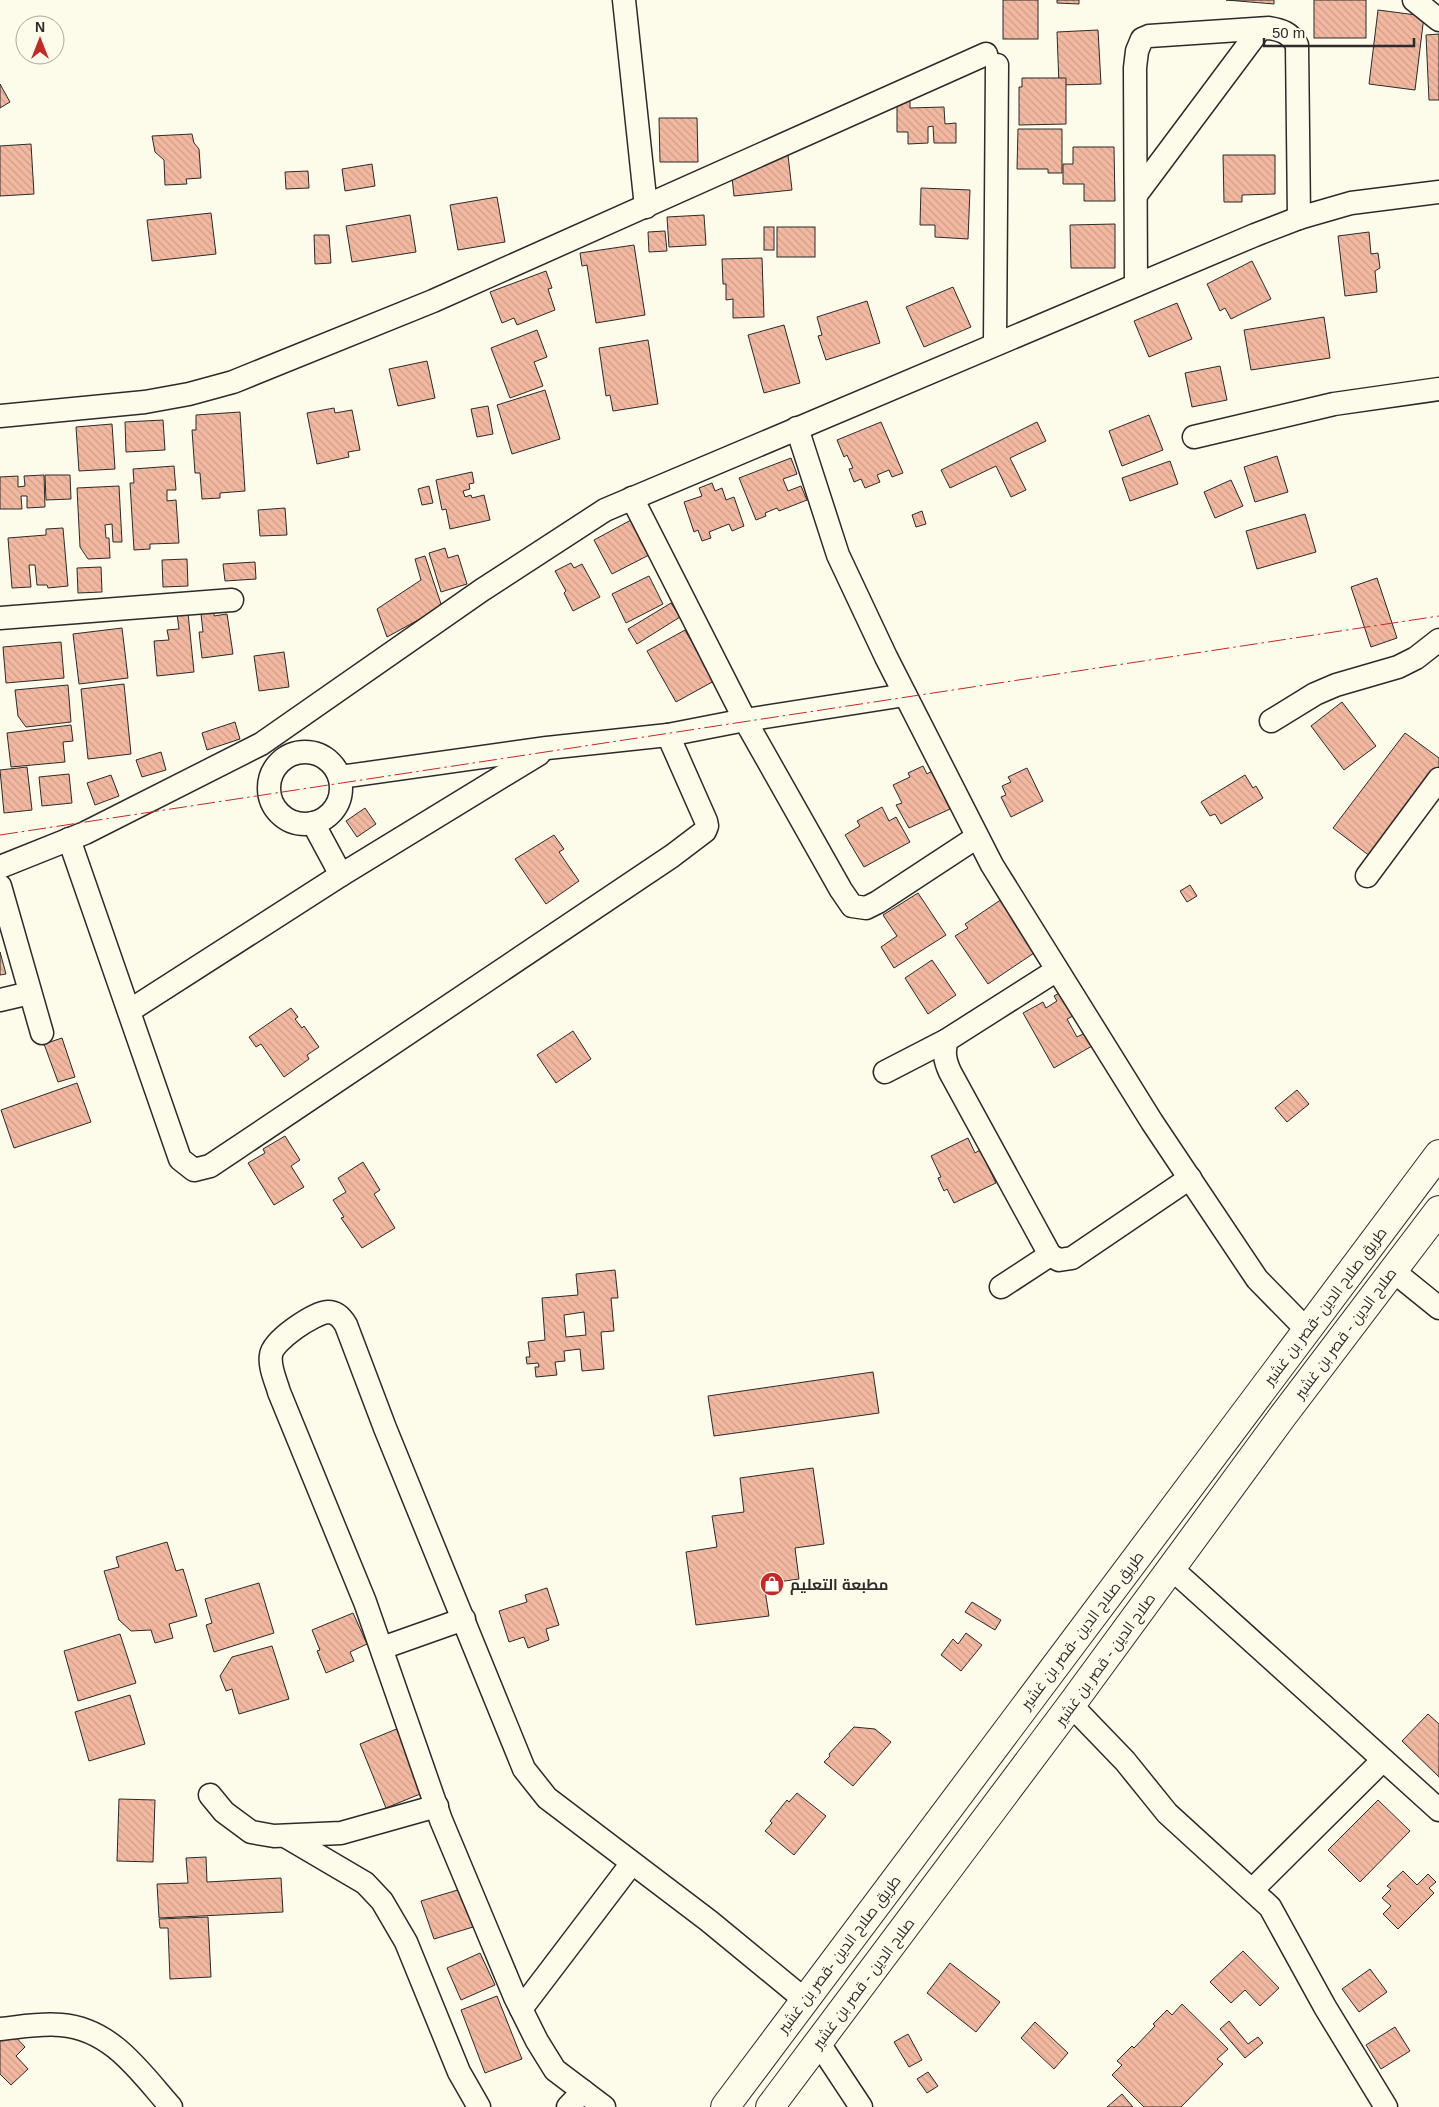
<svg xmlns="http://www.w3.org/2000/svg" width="1439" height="2107" font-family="Arial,Cairo,sans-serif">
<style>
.building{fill:url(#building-back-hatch);stroke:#2b2b2b;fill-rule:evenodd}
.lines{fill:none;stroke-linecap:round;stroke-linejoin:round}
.minor-casing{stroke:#2b2b2b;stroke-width:25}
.highway-casing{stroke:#2b2b2b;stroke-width:30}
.minor{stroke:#fdfbea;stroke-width:22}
.highway{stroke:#fdfbea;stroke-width:28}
.power{stroke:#c62828;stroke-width:1;stroke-dasharray:18 4 2.5 4;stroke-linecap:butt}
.labels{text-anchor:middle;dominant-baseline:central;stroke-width:4;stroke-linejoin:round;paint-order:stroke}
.street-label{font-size:15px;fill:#2b2b2b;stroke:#fdfbea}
.poi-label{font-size:15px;font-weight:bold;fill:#2b2b2b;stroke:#fdfbea;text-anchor:start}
</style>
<defs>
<pattern id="building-back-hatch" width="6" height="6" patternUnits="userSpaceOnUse" patternTransform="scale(1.25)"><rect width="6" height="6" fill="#f2b8a0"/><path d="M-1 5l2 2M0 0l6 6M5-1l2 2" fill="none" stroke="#d09e8a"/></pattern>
</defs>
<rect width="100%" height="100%" fill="#fdfbea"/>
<g class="building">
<rect x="1003" y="0" width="35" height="39"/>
<path d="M1057,0H1079V4L1057,3Z"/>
<path d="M1226,0H1274V4Z"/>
<rect x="1314" y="0" width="52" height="38"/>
<path d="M1378,10L1424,16L1415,90L1369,84Z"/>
<path d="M1098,30L1101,84L1059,85L1057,32Z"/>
<path d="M1439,34V100H1429L1426,35Z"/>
<path d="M1022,78H1066V124L1019,125V87H1022Z"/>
<path d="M0,84L10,102L0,108Z"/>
<path d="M897,101H910V108L944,107L945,124L956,123V143H934L933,126L928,127V143L908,144V132H897Z"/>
<path d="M659,118H697L698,162H660Z"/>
<path d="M1018,129H1062V173H1048V169H1017Z"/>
<path d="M192,134L194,143L199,149L201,178L186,179L187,184L165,185L164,160L155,152L152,136Z"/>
<path d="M31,144L34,194L0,196V146Z"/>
<path d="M1073,147H1114L1115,201H1084V184H1063V164H1073Z"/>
<path d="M788,155L792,190L734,196L732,177Z"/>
<path d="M1223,155H1275V194L1242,195V202H1224Z"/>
<path d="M372,164L375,186L345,191L342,169Z"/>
<path d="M308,171L309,188L286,189L285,172Z"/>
<path d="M921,188L970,190L968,239L935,237V225H920Z"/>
<path d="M497,197L505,242L458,250L450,205Z"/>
<path d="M211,213L216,254L152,261L147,220Z"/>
<path d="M410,215L416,252L352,262L346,226Z"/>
<path d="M704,215L706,245L669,247L667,217Z"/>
<path d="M1115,224V268H1071L1070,225Z"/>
<rect x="764" y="227" width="10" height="23"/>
<rect x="777" y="227" width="38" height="30"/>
<path d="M665,231L667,251L649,252L648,232Z"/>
<path d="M1369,232L1371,254L1378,253L1380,268L1375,271L1377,292L1345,296L1338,236Z"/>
<path d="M314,235H329L331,263L315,264Z"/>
<path d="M634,245L645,315L596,323L587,265L582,266L580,253Z"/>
<path d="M762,258L764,317L733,318V299L726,300V284H723L722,259Z"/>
<path d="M1252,261L1271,299L1231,319L1225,308L1220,311L1207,284Z"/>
<path d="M546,271L552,288L548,289L555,310L517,325L514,318L502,323L490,292Z"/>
<path d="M953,287L971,327L924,347L906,307Z"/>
<path d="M867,301L880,343L826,360L818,336L822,335L817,317Z"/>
<path d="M1177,303L1192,339L1149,357L1134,321Z"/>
<path d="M1324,317L1330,358L1251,370L1244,330Z"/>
<path d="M784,325L800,383L764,393L748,335Z"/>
<path d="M537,330L547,357L534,362L543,386L510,398L491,348Z"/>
<path d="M648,340L658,404L613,411L610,395L606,396L599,348Z"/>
<path d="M427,361L435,398L398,406L389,369Z"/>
<path d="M1220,366L1227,400L1192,407L1185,373Z"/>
<path d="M545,390L560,439L512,454L497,405Z"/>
<path d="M488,406L493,434L477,437L471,409Z"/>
<path d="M334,408L335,413L352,410L360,450L348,452L349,457L317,464L307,413Z"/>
<path d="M240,412L245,491L220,493V498L202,499L200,473H195L192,430H196V415Z"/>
<path d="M1149,415L1163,450L1122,466L1109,431Z"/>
<path d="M163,420L165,450L126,452L125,422Z"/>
<path d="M881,422L903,473L892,477L889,470L877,475L880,482L865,488L861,479L854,482L849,469L853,468L847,455L844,457L837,440Z"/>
<path d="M1037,422L1046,441L1010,458L1026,490L1011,497L996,466L950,488L941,470Z"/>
<path d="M112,424L115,469L79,471L76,427Z"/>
<path d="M1277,456L1288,492L1255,502L1244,467Z"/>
<path d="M791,458L797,474L783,479L788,491L801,486L807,500L779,511L777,508L765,513L766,516L756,520L739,478Z"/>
<path d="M1170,461L1178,484L1130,501L1122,478Z"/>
<path d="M174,466L176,490H167V501L176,500L179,543L150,544V549L134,550L130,483H134L133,469Z"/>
<path d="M472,472L474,483L469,484L470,489L463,491L465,497L471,495L472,498L484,495L490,520L450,529L446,509L442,510L436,480Z"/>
<path d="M44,475L45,507L27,508V496H21L22,509H0V477L18,476V487L25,486L24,476Z"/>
<path d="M45,475H70L71,499L46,500Z"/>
<path d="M1231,480L1243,506L1215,518L1204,492Z"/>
<path d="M712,483L715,491L722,488L726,500L734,497L744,526L732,531L729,524L709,532L711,538L702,541L698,530L694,532L684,502L702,496L699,488Z"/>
<path d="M119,486L122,542H113L112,524L105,525L106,538H109L110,558L88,559L80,547L77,488Z"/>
<path d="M429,486L433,503L422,505L418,489Z"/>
<path d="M285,508L287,535L260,536L258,510Z"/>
<path d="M922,511L926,524L916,527L912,515Z"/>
<path d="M1305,514L1316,552L1257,569L1246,531Z"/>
<path d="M631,520L649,555L612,574L594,540Z"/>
<path d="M63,528L68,586L48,588L47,585H37L35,565H29L31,587L12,588L8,538L46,535V529Z"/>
<path d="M445,548L448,558L458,555L467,584L441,592L429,553Z"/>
<path d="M425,556L442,607L387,637L377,609L421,580L415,559Z"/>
<path d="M187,559L188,586L163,587L162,560Z"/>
<path d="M255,562L256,579L225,581L223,564Z"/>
<path d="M571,563L574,568L582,564L600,597L573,611L564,593L566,591L555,571Z"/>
<path d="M101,567L102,592L78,593L77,568Z"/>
<path d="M649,576L663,604L626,623L612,594Z"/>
<path d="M1377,578L1397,638L1371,647L1351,587Z"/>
<path d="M671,603L680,617L637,644L628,629Z"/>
<path d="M214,612V616L227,614L233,654L202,658L199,632H203L201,614Z"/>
<path d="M188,613L194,672L157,676L154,641L169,640L167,630L179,629L177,614Z"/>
<path d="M122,628L128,678L79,684L73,634Z"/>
<path d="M685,630L714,681L676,702L647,651Z"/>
<path d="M61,642L64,678L6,683L3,647Z"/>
<path d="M284,652L289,687L259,691L254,656Z"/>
<path d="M124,684L131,754L88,759L81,689Z"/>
<path d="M68,685L71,722L26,727L23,723L18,716L15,690Z"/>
<path d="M1342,702L1376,746L1344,770L1311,726Z"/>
<path d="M235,722L240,739L207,750L202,733Z"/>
<path d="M71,725L73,741L63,742L65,762L11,767L7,733Z"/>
<path d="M1405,733L1439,758V775L1375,860L1333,828Z"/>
<path d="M161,752L166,770L142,777L136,760Z"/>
<path d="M923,766L927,774L932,771L950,809L909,828L896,805L902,803L893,785L910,777L908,773Z"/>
<path d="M27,767L32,810L4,813L0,770Z"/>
<path d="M1027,768L1043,801L1011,817L1001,797L1006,795L1002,786L1011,782L1008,777Z"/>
<path d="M69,774L72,803L42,806L39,777Z"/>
<path d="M111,775L119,796L95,805L87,783Z"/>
<path d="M1245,775L1253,788L1256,786L1263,798L1221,824L1215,814L1210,816L1201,802Z"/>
<path d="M882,807L889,821L896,817L910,842L864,867L845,835L860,826L857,821Z"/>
<path d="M365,808L376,824L357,837L346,821Z"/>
<path d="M554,835L564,849L559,852L579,881L546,904L515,859Z"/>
<path d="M1190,885L1197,896L1187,902L1180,891Z"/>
<path d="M918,893L946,935L894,968L881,947L897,936L883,915Z"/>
<path d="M1002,899L1017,921L1014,923L1034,953L988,984L955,936L968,928L965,924Z"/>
<path d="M0,952L6,974L0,975Z"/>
<path d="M932,960L956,995L928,1014L905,978Z"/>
<path d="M1061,992L1075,1015L1067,1019L1077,1037L1085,1033L1092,1046L1054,1068L1023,1013L1043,1002L1046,1008L1057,1001L1054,996Z"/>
<path d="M291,1008L298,1017L295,1019L302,1028L304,1026L319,1047L307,1055L309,1059L284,1077L261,1044L256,1047L249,1037Z"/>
<path d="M573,1031L591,1059L556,1083L537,1055Z"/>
<path d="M62,1038L75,1077L58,1082L44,1044Z"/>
<path d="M77,1083L91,1122L14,1148L1,1110Z"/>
<path d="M1297,1090L1309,1104L1287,1122L1275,1108Z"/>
<path d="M285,1136L300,1160L291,1166L304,1187L274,1205L248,1163L265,1153L263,1149Z"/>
<path d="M968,1138L975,1153L980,1150L996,1183L954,1203L947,1189L944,1191L938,1178L941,1177L931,1156Z"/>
<path d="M363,1162L380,1190L374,1194L395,1228L362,1248L341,1218L344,1217L333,1200L346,1192L338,1178Z"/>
<path d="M615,1270L618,1298H611L614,1331L601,1332L604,1369L582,1371L580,1349L564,1351L565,1361L555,1362L557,1375L536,1377L535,1367H539L538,1363L527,1364L526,1357H530L528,1342L545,1340L542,1298L578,1295L576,1274ZM584,1312L586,1335L566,1337L564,1315Z"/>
<path d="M873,1372L879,1413L714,1436L708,1396Z"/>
<path d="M813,1468L824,1544L795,1548L799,1579L764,1584L769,1616L696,1625L686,1552L717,1547L712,1516L744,1512L740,1478Z"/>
<path d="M167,1542L176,1571L183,1569L197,1616L169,1624L173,1638L155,1643L151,1630L131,1631L119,1620L104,1571L119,1567L116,1557Z"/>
<path d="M259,1583L274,1633L214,1652L206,1625L212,1623L205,1599Z"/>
<path d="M547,1588L559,1625L546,1629L549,1640L528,1648L524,1637L509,1642L499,1611L527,1602L525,1595Z"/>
<path d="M972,1602L1001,1620L995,1630L965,1612Z"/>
<path d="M353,1613L367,1644L350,1652L354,1661L326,1673L317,1651L320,1650L312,1630Z"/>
<path d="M966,1633L982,1645L961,1671L941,1655L953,1639L958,1644Z"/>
<path d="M120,1634L136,1683L78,1701L64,1651Z"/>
<path d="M272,1646L289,1699L239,1714L232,1689L226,1691L220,1676L232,1657Z"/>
<path d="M130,1695L145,1744L89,1761L75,1712Z"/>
<path d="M1428,1714L1439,1724V1777L1402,1741Z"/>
<path d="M854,1727L875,1729L891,1742L853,1786L824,1762L830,1756L829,1754Z"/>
<path d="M399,1728L425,1792L386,1808L360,1744Z"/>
<path d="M797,1793L826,1816L794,1855L765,1831L772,1823L770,1821L787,1800L789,1802Z"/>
<path d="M119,1799L155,1800L153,1862L117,1861Z"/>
<path d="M1378,1800L1410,1831L1360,1882L1328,1850Z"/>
<path d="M206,1857L207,1882L281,1878L283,1912L159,1918L157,1884L188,1883L186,1858Z"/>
<path d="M1403,1871L1417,1885L1428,1874L1436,1882L1429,1888L1434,1893L1398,1929L1383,1914L1391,1906L1382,1898L1391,1889L1387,1886Z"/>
<path d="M461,1889L473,1927L434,1939L421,1901Z"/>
<path d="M208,1917L211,1977L170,1979L168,1928H160L159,1919Z"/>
<path d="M1243,1951L1279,1988L1260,2006L1245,1990L1231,2003L1210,1982Z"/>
<path d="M480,1953L495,1985L461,2000L447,1968Z"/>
<path d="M950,1963L1000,2002L976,2032L927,1993Z"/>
<path d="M1370,1969L1387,1992L1359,2012L1342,1989Z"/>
<path d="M497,1996L522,2059L485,2073L461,2010Z"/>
<path d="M1182,2004L1228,2049L1217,2059L1223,2064L1181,2107H1144L1112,2075L1122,2065L1117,2061L1132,2046L1134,2048L1155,2026L1153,2024L1167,2010L1172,2015Z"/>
<path d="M1229,2021L1248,2044L1258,2037L1263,2043L1245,2058L1220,2029Z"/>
<path d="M1035,2022L1068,2053L1054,2069L1021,2038Z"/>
<path d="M1395,2027L1410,2051L1381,2069L1366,2045Z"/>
<path d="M11,2032L25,2047L16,2056L28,2069L11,2085L0,2074V2036Z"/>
<path d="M908,2034L922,2060L909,2067L894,2042Z"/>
<path d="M928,2072L938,2086L927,2093L917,2079Z"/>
<path d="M1122,2094L1133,2107H1107Z"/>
</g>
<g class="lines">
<g class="minor-casing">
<g id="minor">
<path d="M624,0L646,207"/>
<path d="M1414,0L1439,20"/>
<path d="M1136,195L1260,29"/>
<path d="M1136,285L1135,68L1137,51L1142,39L1149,36L1269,28C1282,30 1290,33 1297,45L1299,218"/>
<path d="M995,344L997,65"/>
<path d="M0,416L145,402L189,394L233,382L433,301L986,54"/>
<path d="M797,428L838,555L886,657L992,865L1152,1122L1257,1279L1307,1330"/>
<path d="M1194,437L1334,404L1439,389"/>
<path d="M632,498L745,720L841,890L852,906L866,908L878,902L977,837"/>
<path d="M0,618L232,600"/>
<path d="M1271,721L1315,694L1336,685L1398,667L1416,658L1439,640"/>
<circle cx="305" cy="788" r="36"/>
<path d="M340,777L547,748L668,735L745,720L905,695"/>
<path d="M313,823L341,875"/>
<path d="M69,839L180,1159L194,1170L210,1166L234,1150L672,856L705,831L707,826L706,821L668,735"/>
<path d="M0,867L85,833L261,744L482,590L605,510L1255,235L1299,218L1351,203L1439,192"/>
<path d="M1367,876L1439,779"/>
<path d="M0,886L42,1033"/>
<path d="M1057,970L947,1040C943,1052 945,1061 950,1072L1050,1255L1059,1260L1072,1258L1190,1178"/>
<path d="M0,1000L30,993"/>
<path d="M129,1011L341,875L539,754"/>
<path d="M885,1072L947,1040"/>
<path d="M1392,1270L1439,1308"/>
<path d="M1001,1287L1050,1255"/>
<path d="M1171,1568L1439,1810"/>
<path d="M382,1648L464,1619"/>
<path d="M1071,1705L1125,1761L1167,1813L1270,1907L1325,2007L1386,2107"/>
<path d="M210,1795L224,1812L251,1832L274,1836L341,1833L437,1806"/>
<path d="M285,1836L365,1883L382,1901L406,1942L459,2072L479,2107"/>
<path d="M1252,1890L1383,1760"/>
<path d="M521,2009L632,1863"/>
<path d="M0,2029C20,2027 41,2023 61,2025C112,2029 140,2072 171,2107"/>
<path d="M818,2042L861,2107"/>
<path d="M568,2107L583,2091"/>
<path d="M604,2107L555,2070L537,2041L515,1997L441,1820L365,1602L279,1392C276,1381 269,1367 271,1355C273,1340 314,1313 328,1312C337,1312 342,1318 346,1325L385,1428L524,1769L547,1798L709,1921L805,2000"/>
</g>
</g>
<g class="highway-casing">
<g id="highway">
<path d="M725,2107L1439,1154"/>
<path d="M770,2107L1071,1705L1282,1417L1439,1210"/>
</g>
</g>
<use href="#minor" class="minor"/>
<use href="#highway" class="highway"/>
<path class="power" d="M0,835L1439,616"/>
</g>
<defs>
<g id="shop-disc" transform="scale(1.25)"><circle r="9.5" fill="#c62828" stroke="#fdfbea"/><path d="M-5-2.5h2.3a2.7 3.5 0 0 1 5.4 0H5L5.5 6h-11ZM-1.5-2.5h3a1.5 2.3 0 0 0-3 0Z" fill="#fff"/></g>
</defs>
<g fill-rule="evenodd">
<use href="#shop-disc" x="772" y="1584"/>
</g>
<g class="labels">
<g class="street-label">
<text transform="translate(1325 1306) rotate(-53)">طريق صلاح الدين -قصر بن غشير</text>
<text transform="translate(1345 1333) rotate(-53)">صلاح الدين - قصر بن غشير</text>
<text transform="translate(1082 1630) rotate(-53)">طريق صلاح الدين -قصر بن غشير</text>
<text transform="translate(1105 1659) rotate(-54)">صلاح الدين - قصر بن غشير</text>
<text transform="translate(839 1954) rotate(-53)">طريق صلاح الدين -قصر بن غشير</text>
<text transform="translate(863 1983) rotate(-53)">صلاح الدين - قصر بن غشير</text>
</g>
<g class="poi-label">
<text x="790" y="1584">مطبعة التعليم</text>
</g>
</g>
<g transform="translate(40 40)"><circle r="24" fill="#fdfbea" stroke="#a9a89e"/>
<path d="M0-4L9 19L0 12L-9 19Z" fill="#c62828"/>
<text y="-8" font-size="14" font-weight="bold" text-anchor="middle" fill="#2b2b2b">N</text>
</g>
<path d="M1264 38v8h150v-8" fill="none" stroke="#2b2b2b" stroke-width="2.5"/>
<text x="1272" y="38" font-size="15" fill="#2b2b2b" stroke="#fdfbea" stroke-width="4" paint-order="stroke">50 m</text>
</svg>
